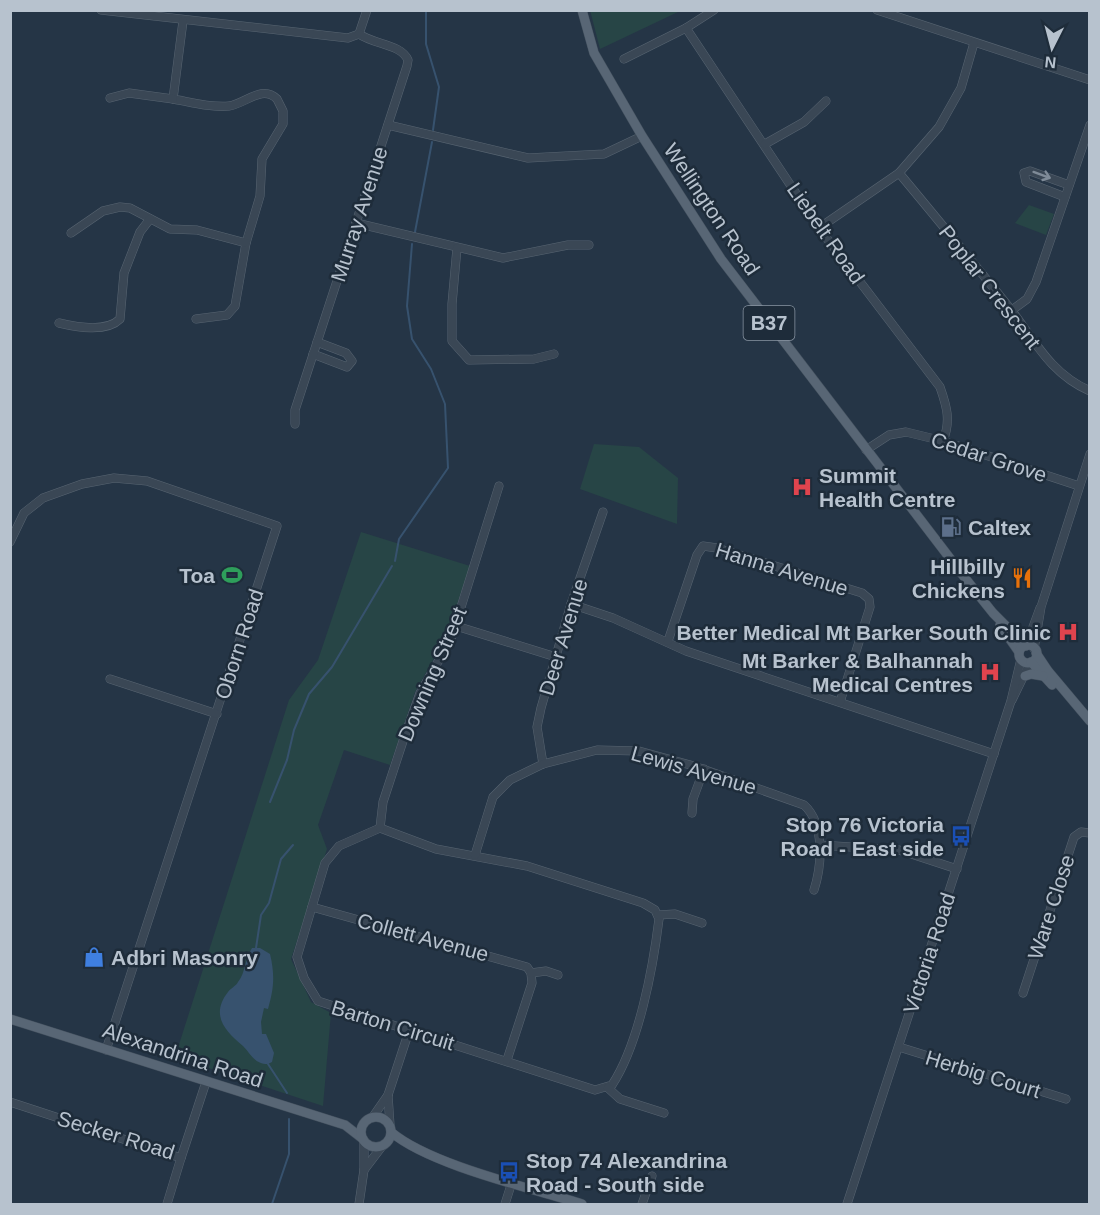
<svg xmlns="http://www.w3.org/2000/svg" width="1100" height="1215" font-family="Helvetica,sans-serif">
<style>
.green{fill:#274546}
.water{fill:#37526e}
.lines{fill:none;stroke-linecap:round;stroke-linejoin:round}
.stream{stroke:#37526e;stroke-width:2}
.minor-casing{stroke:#586572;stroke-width:9}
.major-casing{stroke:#43505e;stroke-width:10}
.minor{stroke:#3a4755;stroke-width:8}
.major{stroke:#586675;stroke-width:9}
.oneway{stroke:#7f8b98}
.labels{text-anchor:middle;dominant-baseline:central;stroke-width:5;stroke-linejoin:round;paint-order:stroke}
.shield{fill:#1e2c3a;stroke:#8995a2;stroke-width:1.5}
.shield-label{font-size:20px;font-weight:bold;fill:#b7c2ce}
.street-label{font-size:21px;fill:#b7c2ce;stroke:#1e2c3a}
.poi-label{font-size:21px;font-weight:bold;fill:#b7c2ce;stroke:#1e2c3a;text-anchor:end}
</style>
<rect width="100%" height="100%" fill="#253546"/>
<g class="green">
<path d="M590,10H680V11L600,49Z"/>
<path d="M1029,205L1054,214L1046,235L1015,223Z"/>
<path d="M594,444L639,447L678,478L677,524L580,489Z"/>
<path d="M361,532L470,566L446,637L415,692L390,765L344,750L318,825L327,849L291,959L311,1002L331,1013L323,1106L175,1057L289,700L318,660Z"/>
</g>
<path class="water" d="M252,948H260L270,954C275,975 274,988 268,1009L264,1008L261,1022L262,1034H266L274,1053L272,1062L268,1064C254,1064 251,1054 243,1046C225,1031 210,1015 228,992C231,988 236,986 238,982C246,972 244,960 252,948Z"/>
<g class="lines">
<g class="stream">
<path d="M426,10V44L439,87L433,130"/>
<path d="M415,232L432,142"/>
<path d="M395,561L399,539L448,468L445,404L431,369L412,339L407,306L412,244"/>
<path d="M270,802L287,760L294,730L309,694L332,667L392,566"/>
<path d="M256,948L261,915L269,903L281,859L293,845"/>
<path d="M268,1064L287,1093"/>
<path d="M272,1204L289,1154V1119"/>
</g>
<g class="minor-casing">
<g id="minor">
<path d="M101,10L348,38L359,34L367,10"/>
<path d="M877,10L1090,80"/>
<path d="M183,21L173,99C190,102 211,108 229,106C245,104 262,84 277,99L283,111V124L262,159L260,196L246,243L235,306L227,315L196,319"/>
<path d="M686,28L819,228L940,387C947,407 951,421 943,441"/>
<path d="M624,59L686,28L714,10"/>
<path d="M110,98L129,93L173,99"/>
<path d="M388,125L528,158L604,154L642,136"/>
<path d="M765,144L804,122L826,101"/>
<path d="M899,173C935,216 970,259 1005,302C1032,335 1048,373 1090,391"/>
<path d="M1065,197L1026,182L1024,173L1030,171L1069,185"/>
<path d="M356,223L503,258L568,245H589"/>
<path d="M819,228L899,173L939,127L961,88L974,43"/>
<path d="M71,233L103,211L120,207L130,208L170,229L197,230L246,243"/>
<path d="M457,248L452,304V341L469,360L534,359L554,354"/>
<path d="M1012,310L1027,299L1036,282L1090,125"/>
<path d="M59,323C76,327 106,333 120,319L124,273L140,232L150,219"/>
<path d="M313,354L347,367L352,361L346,353L317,342"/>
<path d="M295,424V410L407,66L408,60C401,44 375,45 359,34"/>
<path d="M866,450L889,435L906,432L943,441L1079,486"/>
<path d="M10,542L24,513L43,498L82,484L114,478L147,481L277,526L106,1050"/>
<path d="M571,604L613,618L686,651L994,754"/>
<path d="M456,626L556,657"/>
<path d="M668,641L697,555L703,546L717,548L862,593L869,599L870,607L840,702"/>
<path d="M1026,646L1040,608"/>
<path d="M1034,649L1041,607L1090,454"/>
<path d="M110,679L217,714"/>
<path d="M1012,700L1030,663"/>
<path d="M543,764L537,727L541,708L571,604L603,512"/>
<path d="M692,813L693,799L704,769"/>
<path d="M380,828L436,849L527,866L643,903L655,910L659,919C653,968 639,1044 612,1085L595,1090L318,1001L304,978L297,957L325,863L339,846Z"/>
<path d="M380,828L383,802L405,735L420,693L451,639L499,486"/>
<path d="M819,845L899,850L957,869"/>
<path d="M475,855L493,797L510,780L543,764L597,750L639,751L694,766L804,805C825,824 822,865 814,890"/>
<path d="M312,907L527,967L531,973L532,983L507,1060"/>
<path d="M658,915L675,914L702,923"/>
<path d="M531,973L546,971L558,975"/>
<path d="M1023,993L1074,837L1081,832L1090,833"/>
<path d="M899,1047L1066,1099"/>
<path d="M608,1088L620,1099L664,1113"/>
<path d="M388,1095L390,1125"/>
<path d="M10,1102L181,1158L206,1082"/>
<path d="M372,1118L388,1095L409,1031"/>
<path d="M364,1170L383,1145"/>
<path d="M167,1204L181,1158"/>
<path d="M359,1204L364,1170V1140"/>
<path d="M505,1204L512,1182"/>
<path d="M642,1204L652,1176"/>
<path d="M847,1204L1011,701L1021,659"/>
</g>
</g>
<g class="major-casing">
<g id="major">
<path d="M582,10L594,53L642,136L721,259L965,578L993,613L1026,646"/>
<path d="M1000,625L1019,652"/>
<path d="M1015,633H1029"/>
<circle cx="1028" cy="654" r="9"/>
<path d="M1036,653L1048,671L1090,721"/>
<path d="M1031,662L1052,685"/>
<path d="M1025,676L1031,674L1043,676"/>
<path d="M10,1019L345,1125L363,1139"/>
<circle cx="376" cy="1132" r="15"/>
<path d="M391,1132C430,1165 531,1188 582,1204"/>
</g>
</g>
<use href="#minor" class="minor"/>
<use href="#major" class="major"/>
</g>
<defs><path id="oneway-shaft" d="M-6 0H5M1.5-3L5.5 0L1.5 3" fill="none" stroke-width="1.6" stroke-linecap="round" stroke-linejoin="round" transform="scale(1.5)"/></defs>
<use class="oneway" href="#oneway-shaft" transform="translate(1042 175) rotate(20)"/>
<defs>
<g id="hospital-bare" transform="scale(1.62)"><path d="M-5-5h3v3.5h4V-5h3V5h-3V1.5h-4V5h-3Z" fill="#e0444e" stroke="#1e2c3a" stroke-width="2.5" paint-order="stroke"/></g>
<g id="fuel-bare" transform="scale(1.62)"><path d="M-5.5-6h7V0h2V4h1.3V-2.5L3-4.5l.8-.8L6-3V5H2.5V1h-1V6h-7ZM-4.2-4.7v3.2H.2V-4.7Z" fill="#5c6f8a" stroke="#1e2c3a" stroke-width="2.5" paint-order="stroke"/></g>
<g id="stadium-bare" transform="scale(1.62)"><path d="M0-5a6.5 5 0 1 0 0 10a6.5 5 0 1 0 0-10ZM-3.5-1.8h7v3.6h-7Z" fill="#2e9e5b" stroke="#1e2c3a" stroke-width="2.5" paint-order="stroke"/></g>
<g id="restaurant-bare" transform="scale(1.62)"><path d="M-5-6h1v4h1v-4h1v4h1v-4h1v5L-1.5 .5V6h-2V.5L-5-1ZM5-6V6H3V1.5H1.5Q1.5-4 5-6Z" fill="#e8710a" stroke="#1e2c3a" stroke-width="2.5" paint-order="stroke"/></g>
<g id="bus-bare" transform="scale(1.62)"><path d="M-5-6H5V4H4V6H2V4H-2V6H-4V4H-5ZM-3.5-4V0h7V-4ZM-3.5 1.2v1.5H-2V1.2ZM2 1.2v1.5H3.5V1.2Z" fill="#1a4fb4" stroke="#1e2c3a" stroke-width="2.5" paint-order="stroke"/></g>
<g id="shop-bare" transform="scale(1.62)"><path d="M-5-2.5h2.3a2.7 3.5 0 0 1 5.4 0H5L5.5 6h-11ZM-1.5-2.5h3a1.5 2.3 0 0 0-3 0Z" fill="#3f7fe0" stroke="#1e2c3a" stroke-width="2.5" paint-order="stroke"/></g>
</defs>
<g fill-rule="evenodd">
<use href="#hospital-bare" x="802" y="487"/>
<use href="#fuel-bare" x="951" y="527"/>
<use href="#stadium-bare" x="232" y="575"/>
<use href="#restaurant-bare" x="1022" y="578"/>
<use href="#hospital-bare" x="1068" y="632"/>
<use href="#hospital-bare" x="990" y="672"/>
<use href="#bus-bare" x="961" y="836"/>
<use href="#shop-bare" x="94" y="957"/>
<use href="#bus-bare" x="509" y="1172"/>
</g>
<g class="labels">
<rect class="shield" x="743.5" y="306" width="51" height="34" rx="4.5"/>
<g class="shield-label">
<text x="769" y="323">B37</text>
</g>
<g class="street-label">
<text transform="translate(712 209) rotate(56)">Wellington Road</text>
<text transform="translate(359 214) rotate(-72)">Murray Avenue</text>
<text transform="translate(826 233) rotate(55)">Liebelt Road</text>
<text transform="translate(990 287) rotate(52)">Poplar Crescent</text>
<text transform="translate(989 457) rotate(18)">Cedar Grove</text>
<text transform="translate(782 569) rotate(17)">Hanna Avenue</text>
<text transform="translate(563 637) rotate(-73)">Deer Avenue</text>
<text transform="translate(239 644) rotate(-72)">Oborn Road</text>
<text transform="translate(432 674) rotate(-67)">Downing Street</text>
<text transform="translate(694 770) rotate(16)">Lewis Avenue</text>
<text transform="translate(1051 907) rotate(-72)">Ware Close</text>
<text transform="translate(423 937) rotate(15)">Collett Avenue</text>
<text transform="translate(929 953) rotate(-72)">Victoria Road</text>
<text transform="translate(393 1025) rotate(17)">Barton Circuit</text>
<text transform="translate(183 1055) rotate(18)">Alexandrina Road</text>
<text transform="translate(983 1074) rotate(17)">Herbig Court</text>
<text transform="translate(116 1135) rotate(17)">Secker Road</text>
</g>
<g class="poi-label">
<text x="819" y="475" text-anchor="start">Summit<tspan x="819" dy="24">Health Centre</tspan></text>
<text x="968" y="527" text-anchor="start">Caltex</text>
<text x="1005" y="566">Hillbilly<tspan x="1005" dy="24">Chickens</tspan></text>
<text x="215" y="575">Toa</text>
<text x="1051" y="632">Better Medical Mt Barker South Clinic</text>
<text x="973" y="660">Mt Barker &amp; Balhannah<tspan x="973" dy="24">Medical Centres</tspan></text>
<text x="944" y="824">Stop 76 Victoria<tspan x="944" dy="24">Road - East side</tspan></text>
<text x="111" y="957" text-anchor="start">Adbri Masonry</text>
<text x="526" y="1160" text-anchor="start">Stop 74 Alexandrina<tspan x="526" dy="24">Road - South side</tspan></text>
</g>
</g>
<rect width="1100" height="1215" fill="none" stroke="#b7c2ce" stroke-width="24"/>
<g transform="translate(1052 48) rotate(186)" stroke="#1e2c3a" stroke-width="4.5" paint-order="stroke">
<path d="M0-4.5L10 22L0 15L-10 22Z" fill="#b7c2ce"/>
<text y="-9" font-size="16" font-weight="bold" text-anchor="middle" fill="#b7c2ce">N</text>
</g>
</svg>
